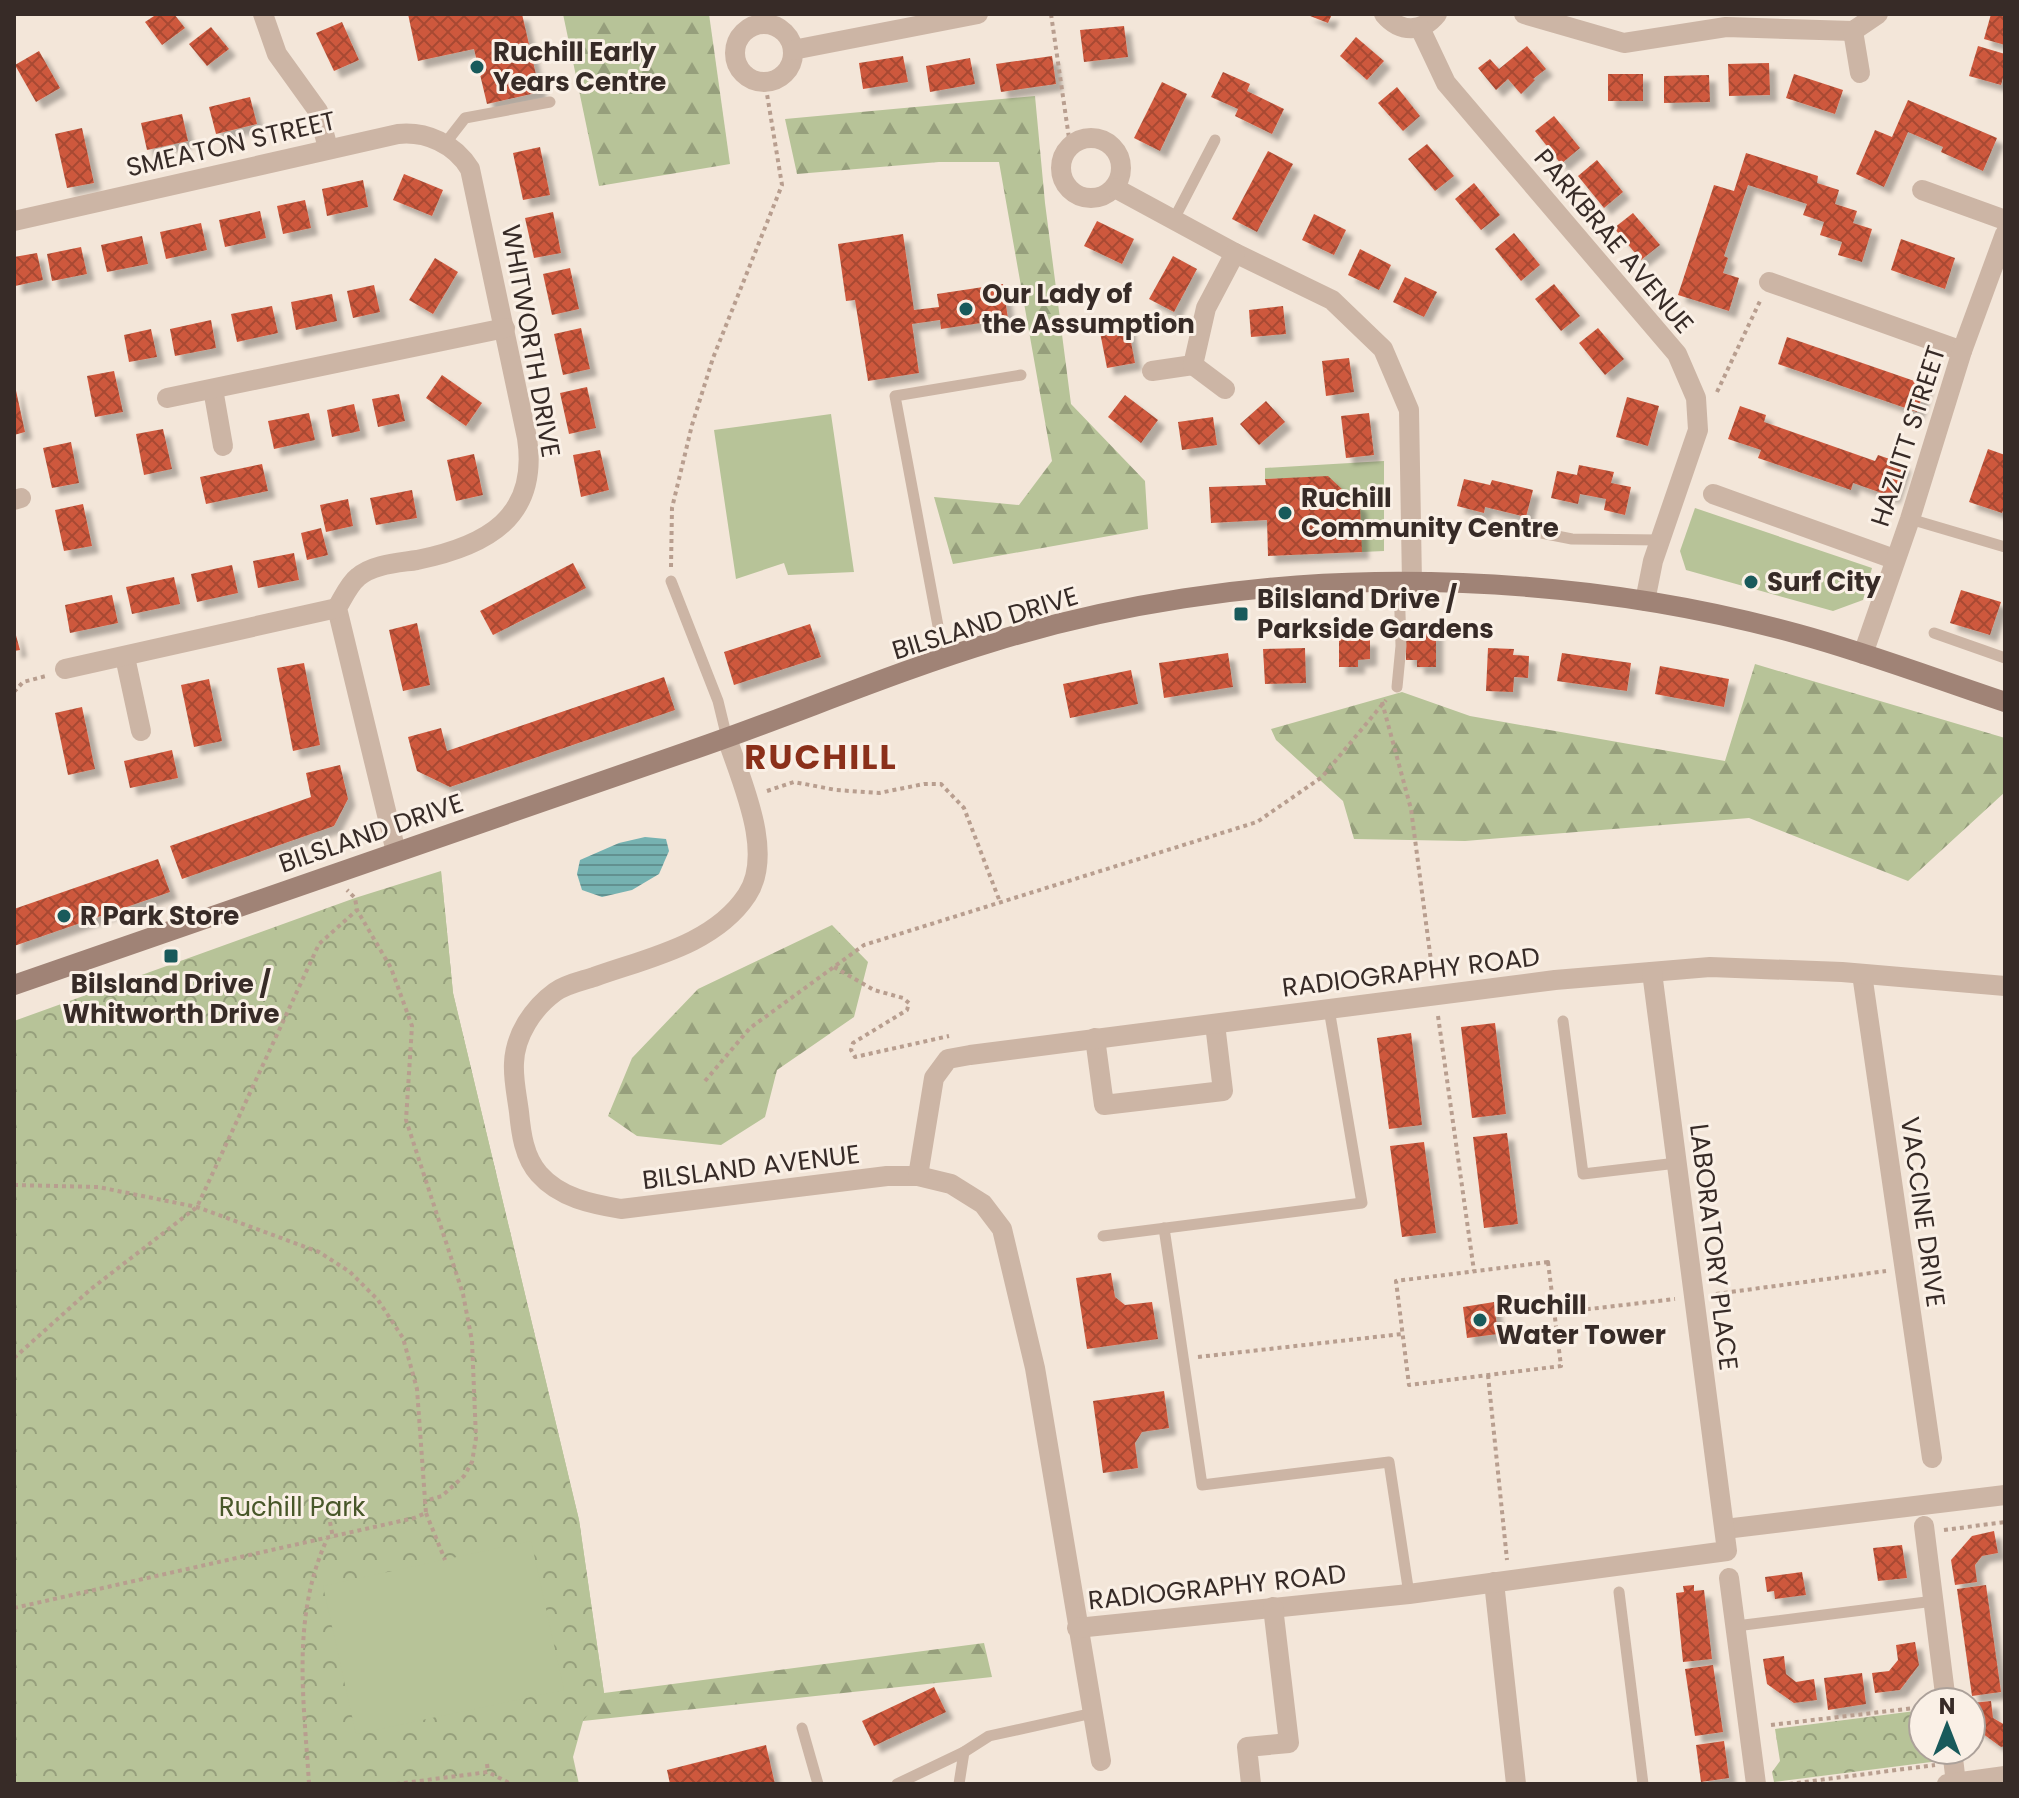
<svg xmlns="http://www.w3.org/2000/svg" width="2019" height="1798" font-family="Poppins,sans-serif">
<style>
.forest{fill:url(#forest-firs)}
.park{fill:url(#park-crowns)}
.garden{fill:#b7c398}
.water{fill:url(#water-rules)}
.building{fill:url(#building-cross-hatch);filter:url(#shadow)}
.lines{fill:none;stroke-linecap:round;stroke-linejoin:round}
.path{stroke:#b89e8f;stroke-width:4;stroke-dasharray:4 4;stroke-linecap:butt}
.lane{stroke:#ccb5a5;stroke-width:11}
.street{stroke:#ccb5a5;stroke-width:20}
.secondary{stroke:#a08376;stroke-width:20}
.poi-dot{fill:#195a5b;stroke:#faf0e6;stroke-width:3}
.labels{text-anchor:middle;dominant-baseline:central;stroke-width:6;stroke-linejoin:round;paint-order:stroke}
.poi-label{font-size:26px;font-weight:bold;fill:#372b27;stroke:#faf0e6;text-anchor:start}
.street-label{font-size:26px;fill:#372b27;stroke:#faf0e6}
.park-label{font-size:26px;fill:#485729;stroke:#faf0e6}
.district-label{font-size:34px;font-weight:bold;letter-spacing:2px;fill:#8b301a;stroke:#faf0e6}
</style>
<defs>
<pattern id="forest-firs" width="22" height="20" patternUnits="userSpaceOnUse" patternTransform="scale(2)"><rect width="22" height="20" fill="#b7c398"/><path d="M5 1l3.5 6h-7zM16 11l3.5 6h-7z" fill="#969f7c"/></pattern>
<pattern id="park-crowns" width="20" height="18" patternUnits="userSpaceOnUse" patternTransform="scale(2)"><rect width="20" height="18" fill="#b7c398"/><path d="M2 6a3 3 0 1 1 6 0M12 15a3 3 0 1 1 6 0" fill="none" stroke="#969f7c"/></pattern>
<pattern id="water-rules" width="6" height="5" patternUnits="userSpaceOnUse" patternTransform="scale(2)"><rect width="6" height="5" fill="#76b2b1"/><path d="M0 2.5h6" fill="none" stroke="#629190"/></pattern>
<pattern id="building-cross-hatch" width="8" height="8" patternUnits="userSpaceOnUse" patternTransform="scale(2)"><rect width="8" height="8" fill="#ce593d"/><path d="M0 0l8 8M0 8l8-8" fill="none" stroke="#a84a33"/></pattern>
<filter id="shadow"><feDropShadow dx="7" dy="7" stdDeviation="2" flood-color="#0004"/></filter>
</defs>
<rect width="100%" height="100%" fill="#f3e6d9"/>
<g class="forest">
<path d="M563,14H709L730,164L599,186Z"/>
<path d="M1035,96L1045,203L1071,404L1145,481L1148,529L953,564L934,497L1019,505L1052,461L999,162H939L797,174L785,119Z"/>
<path d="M1755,664L2005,738V792L1908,881L1749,818L1465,841L1354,839L1343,801L1276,740L1271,729L1402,692L1470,716L1725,761Z"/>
<path d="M441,871L453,993L579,1520L604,1693L984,1643L992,1677L583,1721L448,1103Z"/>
<path d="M832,925L868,962L854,1017L777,1070L765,1117L721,1145L637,1136L608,1116L632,1058L698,989Z"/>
</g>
<g class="park">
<path d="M441,871L453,993L579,1520L604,1693L583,1721L573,1757L579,1784H14V1021L355,898Z"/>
<path d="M1923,1710V1750H1937L1939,1761L1774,1782L1772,1772L1780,1761L1775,1729Z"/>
</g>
<g class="garden">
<path d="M831,414L854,572L788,575L784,563L736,579L714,430Z"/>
<path d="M1384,461V551L1362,552L1328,477L1265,479V468Z"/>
<path d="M1695,508L1872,568L1863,600L1833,611L1686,570L1680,551Z"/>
<path d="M531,1541L564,1690L356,1734L323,1586Z"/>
</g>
<path class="water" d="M645,837L666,839L669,851L659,874L632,890L602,897L582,890L577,874L580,860L619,843Z"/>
<g class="building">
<path d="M157,14H174L185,28L162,45L145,22Z"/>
<path d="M408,14H522L540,92L487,104L474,49L418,61Z"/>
<path d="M1305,14H1332L1328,23Z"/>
<path d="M1991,14H2005V45L1984,39Z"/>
<path d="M342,22L359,60L334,71L316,33Z"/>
<path d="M1124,26L1128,57L1084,62L1080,30Z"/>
<path d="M211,27L229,49L207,66L189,44Z"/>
<path d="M1356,37L1384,61L1367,80L1340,56Z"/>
<path d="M1527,46L1546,69L1533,79L1535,80L1521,94L1508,79L1496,90L1478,68L1490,59L1499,69Z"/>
<path d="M1978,46L2005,54V70L2001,85L1969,76Z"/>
<path d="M39,51L60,88L36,102L15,65Z"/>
<path d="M903,56L908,82L863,89L859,63Z"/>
<path d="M1052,56L1056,84L1001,92L996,64Z"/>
<path d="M970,58L975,84L930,92L926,66Z"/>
<path d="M1769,63L1770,95L1729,96L1728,64Z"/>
<path d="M1223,72L1250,84L1247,91L1284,109L1272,134L1235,116L1238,109L1211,97Z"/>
<rect x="1608" y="74" width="35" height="27"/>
<path d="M1794,74L1843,90L1835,114L1786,98Z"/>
<path d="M1709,75L1710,102L1664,103V76Z"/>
<path d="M1162,82L1187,94L1160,151L1134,138Z"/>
<path d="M1397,87L1420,116L1403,131L1378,103Z"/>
<path d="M250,97L257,124L216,134L209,107Z"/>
<path d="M1908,100L1997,138L1983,171L1941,152L1943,147L1908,132L1884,187L1856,174L1875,130L1892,137Z"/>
<path d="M182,114L188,141L147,150L141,123Z"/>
<path d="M1554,116L1580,148L1561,164L1535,131Z"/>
<path d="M82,128L94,183L67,188L55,134Z"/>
<path d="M1427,144L1454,176L1435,191L1408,159Z"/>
<path d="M540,147L550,195L523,200L513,153Z"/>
<path d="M1268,151L1293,164L1257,232L1232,219Z"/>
<path d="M1746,153L1818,176L1817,183L1839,190L1835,204L1857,211L1853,223L1872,229L1862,262L1838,255L1842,242L1820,235L1824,222L1803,215L1807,204L1748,185L1724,256L1728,258L1723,273L1739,278L1729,311L1678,295L1714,185L1734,191Z"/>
<path d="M1597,160L1623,192L1604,208L1578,176Z"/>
<path d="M404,174L443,190L432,216L393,200Z"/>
<path d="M363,180L368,207L327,216L322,189Z"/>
<path d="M1474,183L1500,215L1481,230L1455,199Z"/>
<path d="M305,200L311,228L283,234L277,206Z"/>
<path d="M260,211L266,238L225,247L219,220Z"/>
<path d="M553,212L561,253L534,258L525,218Z"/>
<path d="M1633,213L1660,245L1641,260L1614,228Z"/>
<path d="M1314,214L1346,230L1334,255L1302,240Z"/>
<path d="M1097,221L1134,239L1122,264L1084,246Z"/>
<path d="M201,223L207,250L166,259L160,232Z"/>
<path d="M1514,233L1540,265L1521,281L1495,249Z"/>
<path d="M903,234L914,310L939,307L937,294L1003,284L1008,319L941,329L940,320L912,324L919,373L868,381L855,300L846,301L838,244Z"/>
<path d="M142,236L148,264L107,272L101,245Z"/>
<path d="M1901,239L1955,258L1945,289L1891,270Z"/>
<path d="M81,247L87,274L52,281L47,254Z"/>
<path d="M1360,249L1391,265L1379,290L1348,275Z"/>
<path d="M37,253L43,280L15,286L14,257Z"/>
<path d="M1173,256L1197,269L1174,312L1149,299Z"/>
<path d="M435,258L458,272L433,314L409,300Z"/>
<path d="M570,268L579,309L552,315L543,274Z"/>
<path d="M1405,277L1437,292L1424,317L1393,302Z"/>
<path d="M1554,284L1580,316L1561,331L1535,299Z"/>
<path d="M374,285L380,312L353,318L347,291Z"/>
<path d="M332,294L337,321L296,330L291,302Z"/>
<path d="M272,306L278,333L237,342L231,314Z"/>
<path d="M1283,306L1286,334L1251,337L1249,310Z"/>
<path d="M211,320L216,348L175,356L170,329Z"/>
<path d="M1127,321L1135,363L1107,368L1099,327Z"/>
<path d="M581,328L590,369L563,375L554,334Z"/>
<path d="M1598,328L1624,359L1605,375L1579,343Z"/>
<path d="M151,329L157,357L129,362L124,335Z"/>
<path d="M1787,337L1926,385L1917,412L1778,364Z"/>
<path d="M1349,358L1354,392L1326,396L1322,361Z"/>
<path d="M114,371L123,412L95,417L87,376Z"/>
<path d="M442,375L482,403L466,426L426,398Z"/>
<path d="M15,386L25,432L14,435V387Z"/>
<path d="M587,387L596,428L569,434L560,393Z"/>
<path d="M399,394L405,421L378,427L372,399Z"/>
<path d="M1125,395L1158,420L1141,443L1108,417Z"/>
<path d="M1627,397L1659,406L1648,446L1616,437Z"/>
<path d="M1266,401L1285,422L1259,445L1240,424Z"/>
<path d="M354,404L360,431L332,437L327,410Z"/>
<path d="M1740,406L1766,415L1764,422L1875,461L1878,455L1904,464L1893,497L1853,483L1851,490L1758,458L1761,450L1728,439Z"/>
<path d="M309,413L315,440L274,449L268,421Z"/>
<path d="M1369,413L1374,455L1346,458L1341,416Z"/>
<path d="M1213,417L1217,445L1182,450L1178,422Z"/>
<path d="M163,429L172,469L144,475L136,434Z"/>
<path d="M71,442L79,483L52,488L43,448Z"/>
<path d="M1988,449L2005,455V506L2002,513L1969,502Z"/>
<path d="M600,450L609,490L581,497L573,455Z"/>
<path d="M474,454L483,495L456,501L447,460Z"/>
<path d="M262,464L268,491L206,504L200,477Z"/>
<path d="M1579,465L1614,472L1611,483L1631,487L1625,515L1604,510L1606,499L1580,494L1578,504L1551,498L1557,471L1577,475Z"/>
<path d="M1328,476L1360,506L1362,552L1268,556L1267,520L1211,523L1209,487L1266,485L1265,479Z"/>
<path d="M1464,479L1490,485L1492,480L1533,490L1526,517L1485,507L1484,513L1457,506Z"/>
<path d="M412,490L417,518L376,525L370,498Z"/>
<path d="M348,499L353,526L326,532L320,505Z"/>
<path d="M83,504L92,546L64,551L55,510Z"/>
<path d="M321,528L328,555L307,560L301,533Z"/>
<path d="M294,553L299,580L258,588L253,561Z"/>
<path d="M573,563L586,588L493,635L480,611Z"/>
<path d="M232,565L238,593L197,602L191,574Z"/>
<path d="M174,577L180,604L132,614L126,587Z"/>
<path d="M1961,590L2001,602L1990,635L1950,623Z"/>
<path d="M112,595L118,623L70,633L65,605Z"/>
<path d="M417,623L430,685L403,691L389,630Z"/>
<path d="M810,624L821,657L734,685L724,652Z"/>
<path d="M14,628L20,650L14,651Z"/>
<path d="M1339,631H1358L1359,639H1370V659L1358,660V667H1339Z"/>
<path d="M1417,631H1436V667H1417V660H1406V639H1417Z"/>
<path d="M1305,648L1306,683L1265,684L1263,649Z"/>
<path d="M1488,648L1514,649L1513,655L1529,656L1528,678L1514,677L1513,692L1486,691Z"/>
<path d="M1228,653L1233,687L1164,698L1159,663Z"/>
<path d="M1562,653L1631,663L1627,691L1557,681Z"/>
<path d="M304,663L320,745L293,751L277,668Z"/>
<path d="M1660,666L1729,679L1724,707L1655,694Z"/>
<path d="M1131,670L1138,704L1070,718L1063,684Z"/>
<path d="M664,677L675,710L450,787L417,771L408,737L441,728L447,751Z"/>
<path d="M209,679L222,741L194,747L181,685Z"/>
<path d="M82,707L95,769L68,775L55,713Z"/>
<path d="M172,750L178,778L130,788L124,761Z"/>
<path d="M340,765L348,799L334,826L182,879L170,846L311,797L306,773Z"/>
<path d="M158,859L170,892L14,946V909Z"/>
<path d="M1495,1023L1506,1114L1472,1118L1461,1027Z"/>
<path d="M1411,1033L1422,1125L1389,1129L1377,1038Z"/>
<path d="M1507,1133L1518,1224L1484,1228L1473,1137Z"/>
<path d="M1424,1142L1436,1233L1402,1237L1390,1146Z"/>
<path d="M1111,1273L1115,1297L1125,1305L1152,1302L1158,1339L1087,1349L1076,1278Z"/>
<path d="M1494,1302L1498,1334L1467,1338L1463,1307Z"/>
<path d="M1164,1391L1169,1428L1142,1432L1135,1443L1138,1468L1103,1473L1093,1401Z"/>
<path d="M1994,1531L1998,1553L1982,1556L1975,1565L1977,1582L1955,1585L1951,1560L1972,1536Z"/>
<path d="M1902,1545L1907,1578L1878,1581L1873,1548Z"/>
<path d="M1802,1572L1806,1595L1775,1599L1774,1591L1767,1592L1765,1577Z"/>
<path d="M1694,1585V1591L1704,1590L1712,1659L1683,1662L1676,1593L1684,1592L1683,1586Z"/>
<path d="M1986,1585L2001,1692L1972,1696L1957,1589Z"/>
<path d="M1915,1642L1919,1665L1900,1690L1875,1693L1872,1673L1889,1671L1898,1660L1896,1645Z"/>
<path d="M1784,1656L1786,1674L1796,1682L1814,1679L1817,1700L1794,1703L1767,1684L1763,1659Z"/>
<path d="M1713,1665L1723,1732L1695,1736L1685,1669Z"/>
<path d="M1862,1673L1866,1704L1828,1710L1824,1678Z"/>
<path d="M934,1687L946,1712L874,1746L862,1721Z"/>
<path d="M1991,1701L1993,1718L2005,1725V1746L2001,1747L1975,1728L1972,1703Z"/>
<path d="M1724,1741L1729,1778L1701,1782L1696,1745Z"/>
<path d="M766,1745L775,1784H670L667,1770Z"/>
</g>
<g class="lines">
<g class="path">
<path d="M1051,14L1070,145"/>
<path d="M1717,392L1761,299"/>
<path d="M671,567L672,508L692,425L713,358L782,185L765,82"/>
<path d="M14,692L23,682L46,676"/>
<path d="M1382,702L1411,809L1433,976"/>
<path d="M767,791L794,782L836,790L879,793L924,784H941L964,808L1000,902"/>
<path d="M834,967L874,990L903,998L909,1003L907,1010L853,1043L851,1050L855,1057L949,1036"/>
<path d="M1438,1016L1474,1271"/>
<path d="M705,1081L750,1028L864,945L1257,822L1322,777L1386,700"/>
<path d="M14,1185L98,1187L197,1207L319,1252L350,1272L378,1300L403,1338L417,1389L425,1500"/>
<path d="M1548,1262L1561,1366L1409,1385L1396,1281Z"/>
<path d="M1716,1294L1886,1271"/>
<path d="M1555,1313L1675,1299"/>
<path d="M1198,1357L1402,1334"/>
<path d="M14,1358L91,1289L197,1207L319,944L357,910L355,898L347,890"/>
<path d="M1488,1375L1507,1560"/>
<path d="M426,1513L445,1560"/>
<path d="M330,1522L333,1538"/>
<path d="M1944,1530L2005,1522"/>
<path d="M14,1608L414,1518L426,1513L425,1501L442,1496L464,1476L472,1462L476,1438L472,1341L463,1294L406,1120L412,1026L391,968L357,910"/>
<path d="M1771,1725L1923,1707"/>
<path d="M487,1764L488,1772"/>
<path d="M309,1784C304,1700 291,1618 327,1539"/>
<path d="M396,1784L488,1772L511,1784"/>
<path d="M1789,1784L1935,1765"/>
</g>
<g class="lane">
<path d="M757,14L759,24"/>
<path d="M444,145L465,118L550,102"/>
<path d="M1173,221L1215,140"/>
<path d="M1910,519L2005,547"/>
<path d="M1526,530L1572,539L1661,540"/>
<path d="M671,581L718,701L727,738"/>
<path d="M1934,633L2005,658"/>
<path d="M944,658L895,396L1021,375"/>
<path d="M1397,687L1401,646L1399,582"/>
<path d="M1563,1021L1583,1174L1677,1163"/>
<path d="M1164,1228L1202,1485L1389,1462L1409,1594"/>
<path d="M1103,1236L1362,1203L1329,1009"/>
<path d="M1619,1592L1643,1784"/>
<path d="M1736,1626L1934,1601"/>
<path d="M802,1728L818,1784"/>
<path d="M897,1784L964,1752L989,1736L1093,1713"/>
<path d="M959,1784L964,1752"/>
</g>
<g class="street">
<path d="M263,14L277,54L318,111L328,148"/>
<path d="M1384,14C1400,33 1422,33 1437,14"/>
<path d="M1524,14L1624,43L1726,27L1853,31L1878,14"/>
<circle cx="764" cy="53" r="29"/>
<path d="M1420,28L1446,83L1677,354L1696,398L1698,430L1653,561L1645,601"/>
<path d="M1853,31L1860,73"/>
<path d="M793,50L978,14"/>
<circle cx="1091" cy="168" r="30"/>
<path d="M1115,188L1235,253L1332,300L1383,349L1409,410L1412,583"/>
<path d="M1922,190L2005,220"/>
<path d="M14,221L398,134C426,131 455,144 470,169L527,438C539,518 486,546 417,560C398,563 373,564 358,577C349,584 343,598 337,608L396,852"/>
<path d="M1769,282L1962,351"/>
<path d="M1152,371L1193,365"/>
<path d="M213,389L223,446"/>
<path d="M1225,389L1193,365L1206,308L1235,253"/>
<path d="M167,398L505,328"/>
<path d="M1713,494L1894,559"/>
<path d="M14,500L21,498"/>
<path d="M1863,654L1910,519L1962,351L2005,234"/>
<path d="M125,657L141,731"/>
<path d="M65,669L337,608"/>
<path d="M727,738C741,781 775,853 747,895C714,945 647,958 594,977C582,981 566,984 555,992C533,1008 515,1035 514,1063C513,1079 517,1096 519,1112C521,1133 524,1157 539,1174C560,1198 592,1204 621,1209L887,1176H918L951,1184L983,1204L1002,1229L1035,1368L1101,1761"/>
<path d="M1862,974L1932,1458"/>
<path d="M1095,1038L1104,1105L1223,1091L1215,1024"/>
<path d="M918,1176L934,1078L948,1059L970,1055L1555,980L1710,967L1842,972L2005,986"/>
<path d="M1924,1526L1946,1702"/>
<path d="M1725,1529L2005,1495"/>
<path d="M1729,1578L1756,1784"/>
<path d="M1494,1582L1516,1784"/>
<path d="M1077,1628L1409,1594L1727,1551L1652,972"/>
<path d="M1952,1750L1956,1783"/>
<path d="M1251,1784L1247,1747L1289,1743L1273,1607"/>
<path d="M1947,1784L2005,1776"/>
</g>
<path class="secondary" d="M14,985C240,906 466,828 692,750C794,715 893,672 996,641C1116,604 1250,584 1375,582C1518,580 1660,596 1798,634C1868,653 1936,679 2005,702"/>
</g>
<g class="poi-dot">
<circle cx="477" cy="67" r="8"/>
<circle cx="966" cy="309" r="8"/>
<circle cx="1285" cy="513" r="8"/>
<circle cx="1751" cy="582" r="8"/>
<rect x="1233" y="606" width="16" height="16" rx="4"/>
<circle cx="64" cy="916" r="8"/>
<rect x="163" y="948" width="16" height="16" rx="4"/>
<circle cx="1480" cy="1320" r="8"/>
</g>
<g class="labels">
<g class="poi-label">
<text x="493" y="52">Ruchill Early<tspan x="493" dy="30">Years Centre</tspan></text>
<text x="982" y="294">Our Lady of<tspan x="982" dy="30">the Assumption</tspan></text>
<text x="1301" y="498">Ruchill<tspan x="1301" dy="30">Community Centre</tspan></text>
<text x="1767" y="582">Surf City</text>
<text x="1257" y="599">Bilsland Drive /<tspan x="1257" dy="30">Parkside Gardens</tspan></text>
<text x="80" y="916">R Park Store</text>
<text x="171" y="984" text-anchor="middle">Bilsland Drive /<tspan x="171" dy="30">Whitworth Drive</tspan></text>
<text x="1496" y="1305">Ruchill<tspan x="1496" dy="30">Water Tower</tspan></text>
</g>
<g class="street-label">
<text transform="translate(231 144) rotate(-13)">SMEATON STREET</text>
<text transform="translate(1614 241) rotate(50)">PARKBRAE AVENUE</text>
<text transform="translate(531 341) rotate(80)">WHITWORTH DRIVE</text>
<text transform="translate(1908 436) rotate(-72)">HAZLITT STREET</text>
<text transform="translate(985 623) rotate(-17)">BILSLAND DRIVE</text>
<text transform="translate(371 833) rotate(-19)">BILSLAND DRIVE</text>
<text transform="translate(1411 972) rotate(-7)">RADIOGRAPHY ROAD</text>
<text transform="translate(751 1167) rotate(-7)">BILSLAND AVENUE</text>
<text transform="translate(1923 1212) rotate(82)">VACCINE DRIVE</text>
<text transform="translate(1714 1247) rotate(83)">LABORATORY PLACE</text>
<text transform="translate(1217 1587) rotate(-6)">RADIOGRAPHY ROAD</text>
</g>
<g class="park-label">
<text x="292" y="1507">Ruchill Park</text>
</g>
<g class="district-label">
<text x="821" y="757">RUCHILL</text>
</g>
</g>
<rect width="2019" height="1798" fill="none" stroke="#372b27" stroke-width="32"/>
<g transform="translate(1947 1726)"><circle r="38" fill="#faf0e6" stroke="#aca19a" stroke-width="2"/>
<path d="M0-6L14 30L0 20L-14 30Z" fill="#195a5b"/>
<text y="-12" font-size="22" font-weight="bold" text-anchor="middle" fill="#372b27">N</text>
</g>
</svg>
